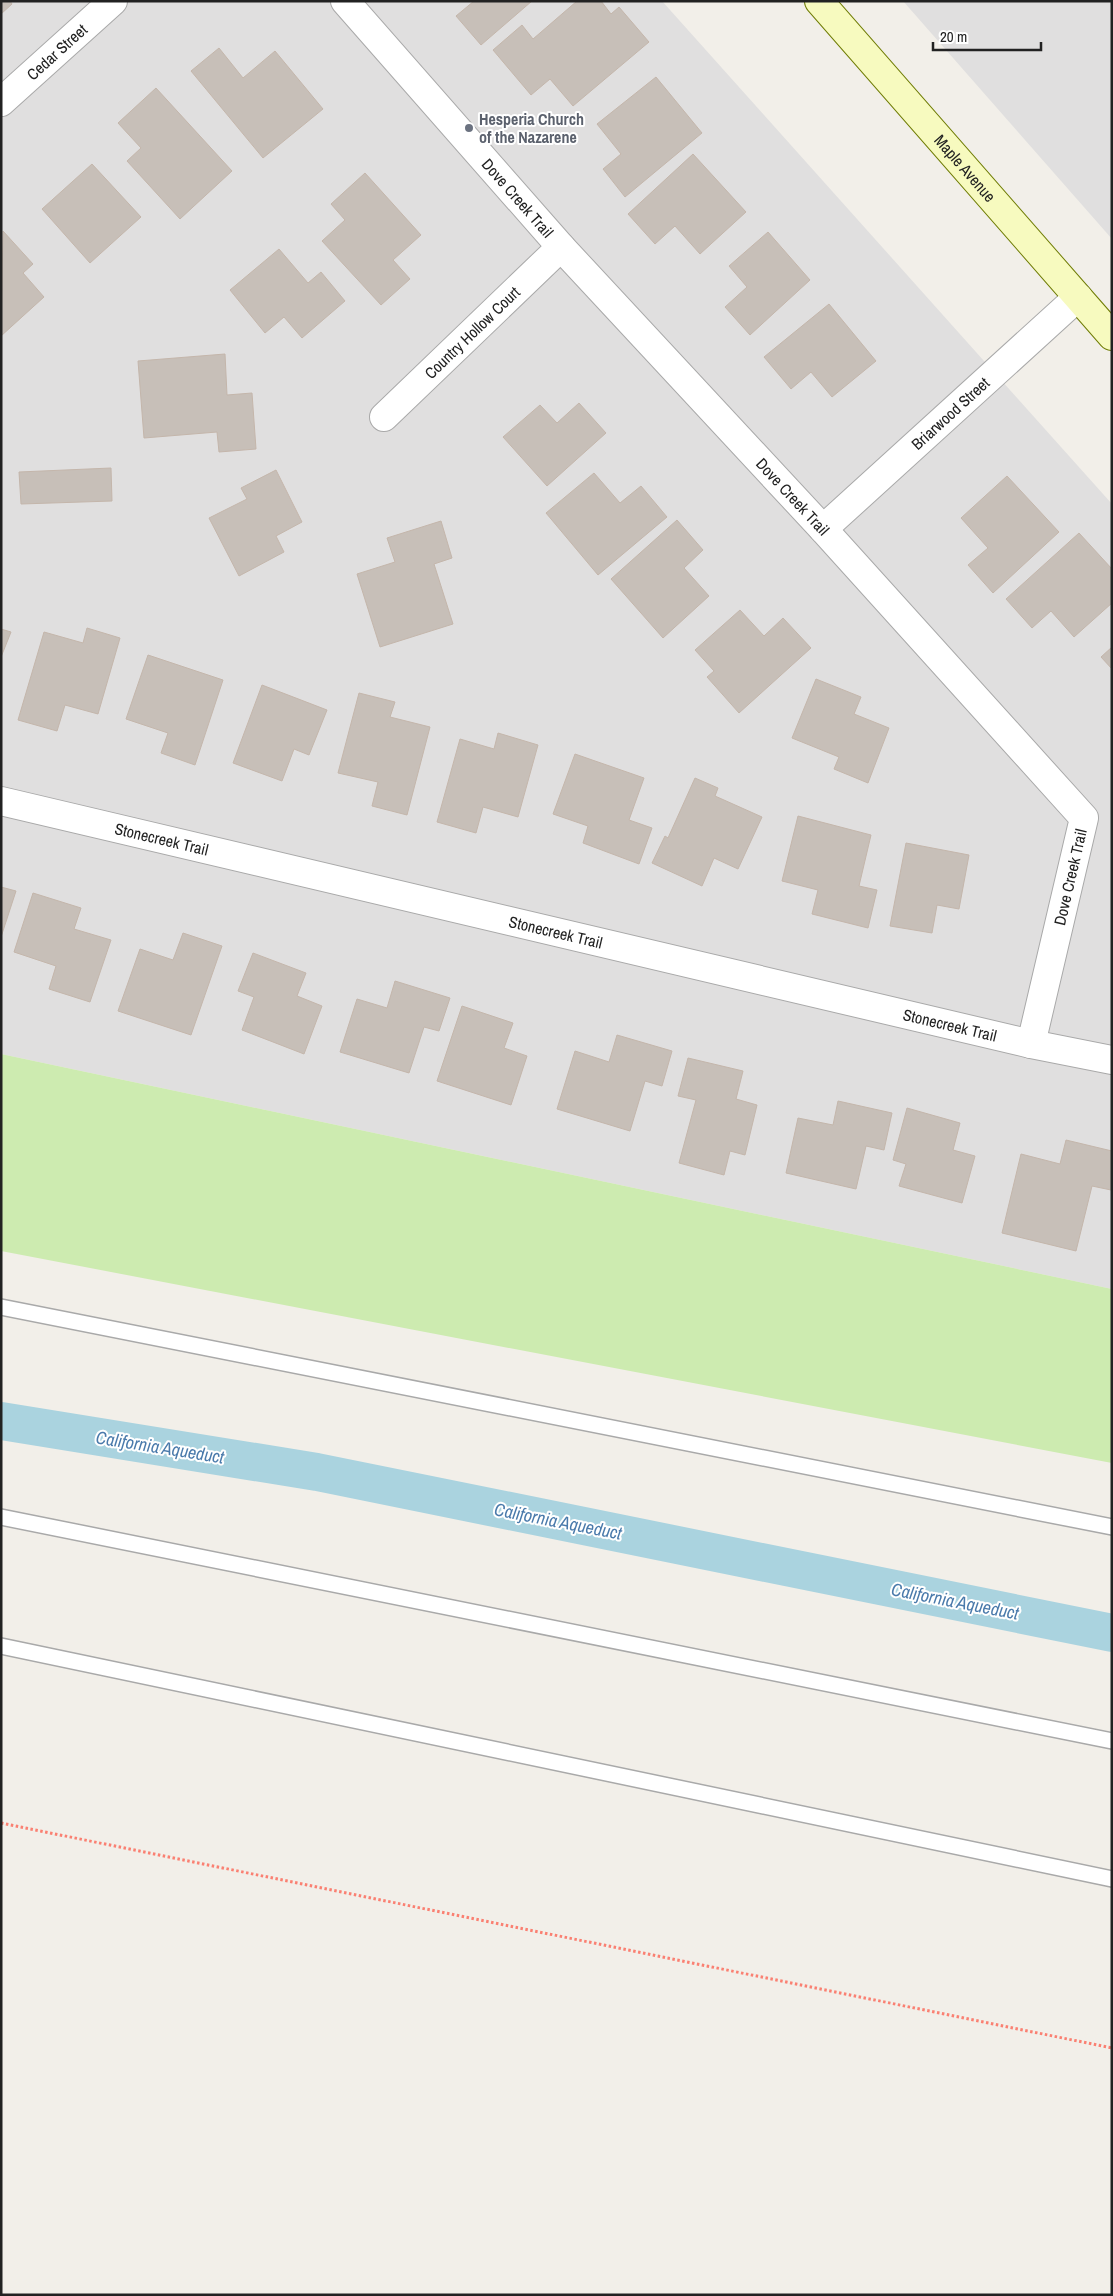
<svg xmlns="http://www.w3.org/2000/svg" width="1113" height="2296" font-family="'Archivo Narrow',sans-serif">
<style>
.residential{fill:#e0dfdf}
.grass{fill:#cdebb0}
.lines{fill:none;stroke-linecap:round;stroke-linejoin:round}
.canal{stroke:#aad3df;stroke-width:38}
.building{fill:#c7bfb8;stroke:#c4b6ab}
.lane-casing{stroke:#a9a9a9;stroke-width:18}
.street-casing{stroke:#a9a9a9;stroke-width:30}
.secondary-casing{stroke:#707d05;stroke-width:30}
.path{stroke:#fa8072;stroke-width:3;stroke-dasharray:2.5 2.5;stroke-linecap:butt}
.lane{stroke:#fff;stroke-width:15}
.street{stroke:#fff;stroke-width:28}
.secondary{stroke:#f7fabf;stroke-width:28}
.worship-dot{fill:#6b7280;stroke:#fff;stroke-width:2}
.labels{text-anchor:middle;dominant-baseline:central;stroke-width:4;stroke-linejoin:round;paint-order:stroke}
.street-label{font-size:16px;fill:#222;stroke:#fff}
.worship-label{font-size:16px;font-weight:bold;fill:#5b616d;stroke:#fff;text-anchor:start}
.water-label{font-size:18px;font-style:italic;fill:#4a7aab;stroke:#fff}
</style>
<rect width="100%" height="100%" fill="#f2efe9"/>
<g class="residential">
<path d="M1,1H662L1112,504V1289L1,1054Z"/>
<path d="M903,1H1112V239Z"/>
</g>
<path class="grass" d="M1,1054L1112,1289V1463L1,1251Z"/>
<g class="lines">
<path class="canal" d="M1,1421L317,1472L1112,1633"/>
</g>
<g class="building">
<path d="M1,1H10L12,4L1,14Z"/>
<path d="M474,1H532L481,45L456,16Z"/>
<path d="M577,1H601L611,14L619,7L649,42L573,106L550,79L531,95L493,50L522,25L533,39Z"/>
<path d="M219,48L243,78L275,51L323,109L263,158L191,71Z"/>
<path d="M656,77L702,133L625,197L603,169L621,154L597,124Z"/>
<path d="M156,88L232,171L180,219L127,161L141,148L118,123Z"/>
<path d="M693,154L746,212L700,254L675,226L655,244L628,214Z"/>
<path d="M92,164L141,217L90,263L42,209Z"/>
<path d="M365,173L421,235L393,260L410,279L381,305L322,241L345,220L331,204Z"/>
<path d="M3,231L33,264L23,273L44,297L1,336Z"/>
<path d="M768,232L810,280L750,335L725,307L747,287L729,266Z"/>
<path d="M279,249L308,283L321,272L345,301L302,338L284,317L265,333L230,290Z"/>
<path d="M829,304L876,361L832,397L811,372L791,389L764,357Z"/>
<path d="M225,354L227,395L252,393L256,449L219,452L217,432L144,438L138,361Z"/>
<path d="M579,403L606,433L547,486L503,437L540,405L557,423Z"/>
<path d="M111,468L112,501L21,504L19,472Z"/>
<path d="M276,470L302,522L276,536L284,552L239,576L209,518L247,499L241,488Z"/>
<path d="M594,473L620,503L641,486L667,517L598,575L546,513Z"/>
<path d="M1007,476L1059,532L993,593L968,565L988,548L961,518Z"/>
<path d="M677,520L703,550L684,568L709,596L663,638L611,579Z"/>
<path d="M441,521L452,558L434,564L453,624L380,647L357,574L395,562L387,538Z"/>
<path d="M1079,533L1112,569V603L1074,637L1051,611L1032,628L1006,599Z"/>
<path d="M740,610L764,636L783,618L811,648L739,713L707,677L714,671L695,650Z"/>
<path d="M87,628L120,638L98,714L65,705L57,731L18,720L44,632L83,643Z"/>
<path d="M1,629L11,632L1,657Z"/>
<path d="M1112,647V669L1101,657Z"/>
<path d="M148,655L223,680L195,765L161,753L168,733L126,719Z"/>
<path d="M816,679L861,697L854,714L889,728L868,783L834,769L839,757L792,738Z"/>
<path d="M262,685L327,710L309,755L294,749L282,781L233,763Z"/>
<path d="M359,693L395,702L390,717L430,727L407,815L372,806L378,782L338,773Z"/>
<path d="M498,733L538,745L518,817L483,807L476,833L437,822L460,739L494,749Z"/>
<path d="M575,754L644,778L629,820L652,828L639,864L583,843L588,826L553,814Z"/>
<path d="M695,778L718,788L715,796L762,817L738,869L714,858L702,886L652,863L665,836L668,838Z"/>
<path d="M798,816L871,835L859,886L877,890L868,928L812,914L818,890L782,881Z"/>
<path d="M906,843L969,855L959,909L937,905L932,933L890,926Z"/>
<path d="M1,887L16,891L1,937Z"/>
<path d="M33,893L81,908L74,929L111,940L90,1002L49,989L56,966L14,952Z"/>
<path d="M183,933L222,946L191,1035L118,1011L140,949L173,960Z"/>
<path d="M253,953L306,973L297,996L322,1006L304,1054L242,1030L254,997L238,991Z"/>
<path d="M395,981L450,998L439,1031L424,1027L409,1073L340,1052L357,999L387,1008Z"/>
<path d="M462,1006L513,1023L504,1048L527,1056L511,1105L437,1081Z"/>
<path d="M617,1035L672,1051L662,1086L645,1081L630,1131L557,1109L575,1051L609,1062Z"/>
<path d="M688,1058L743,1071L736,1099L757,1105L745,1155L730,1151L724,1175L679,1163L696,1100L678,1096Z"/>
<path d="M838,1101L892,1113L884,1150L866,1146L856,1189L786,1173L798,1118L833,1125Z"/>
<path d="M907,1108L960,1123L953,1150L975,1156L962,1203L899,1186L906,1164L893,1160Z"/>
<path d="M1066,1140L1112,1151L1111,1190L1092,1186L1076,1251L1002,1233L1021,1154L1060,1164Z"/>
</g>
<g class="lines">
<g class="lane-casing">
<g id="lane">
<path d="M1,1307L1112,1527"/>
<path d="M1,1517L1112,1741"/>
<path d="M1,1646L1112,1879"/>
</g>
</g>
<g class="street-casing">
<g id="street">
<path id="s1" d="M345,1L561,247L823,529L1084,818L1031,1044"/>
<path id="s2" d="M1,102L113,1"/>
<path id="s3" d="M384,417L561,247"/>
<path id="s4" d="M823,529L1078,297"/>
<path id="s5" d="M1,801L1031,1044L1112,1060"/>
</g>
</g>
<g class="secondary-casing">
<g id="secondary">
<path id="s6" d="M819,1L1112,336"/>
</g>
</g>
<path class="path" d="M1,1823L1112,2048"/>
<use href="#lane" class="lane"/>
<use href="#street" class="street"/>
<use href="#secondary" class="secondary"/>
</g>
<circle class="worship-dot" cx="469" cy="128" r="5"/>
<g class="labels">
<g class="street-label">
<text stroke="none"><textPath href="#s2" startOffset="75">Cedar Street</textPath></text>
<text stroke="none"><textPath href="#s6" startOffset="222">Maple Avenue</textPath></text>
<text stroke="none"><textPath href="#s1" startOffset="262">Dove Creek Trail</textPath></text>
<text stroke="none"><textPath href="#s3" startOffset="122">Country Hollow Court</textPath></text>
<text stroke="none"><textPath href="#s4" startOffset="172">Briarwood Street</textPath></text>
<text stroke="none"><textPath href="#s1" startOffset="668">Dove Creek Trail</textPath></text>
<text stroke="none"><textPath href="#s5" startOffset="165">Stonecreek Trail</textPath></text>
<text transform="translate(1070 877) rotate(-77)">Dove Creek Trail</text>
<text stroke="none"><textPath href="#s5" startOffset="570">Stonecreek Trail</textPath></text>
<text stroke="none"><textPath href="#s5" startOffset="975">Stonecreek Trail</textPath></text>
</g>
<g class="worship-label">
<text x="479" y="119">Hesperia Church<tspan x="479" dy="18">of the Nazarene</tspan></text>
</g>
<g class="water-label">
<text transform="translate(160 1447) rotate(9)">California Aqueduct</text>
<text transform="translate(558 1521) rotate(11)">California Aqueduct</text>
<text transform="translate(955 1601) rotate(11)">California Aqueduct</text>
</g>
</g>
<rect width="1113" height="2296" fill="none" stroke="#222222" stroke-width="5"/>
<path d="M933 42v8h108v-8" fill="none" stroke="#222222" stroke-width="2.5"/>
<text x="940" y="42" font-size="15" fill="#222222" stroke="#ffffff" stroke-width="4" paint-order="stroke">20 m</text>
</svg>
